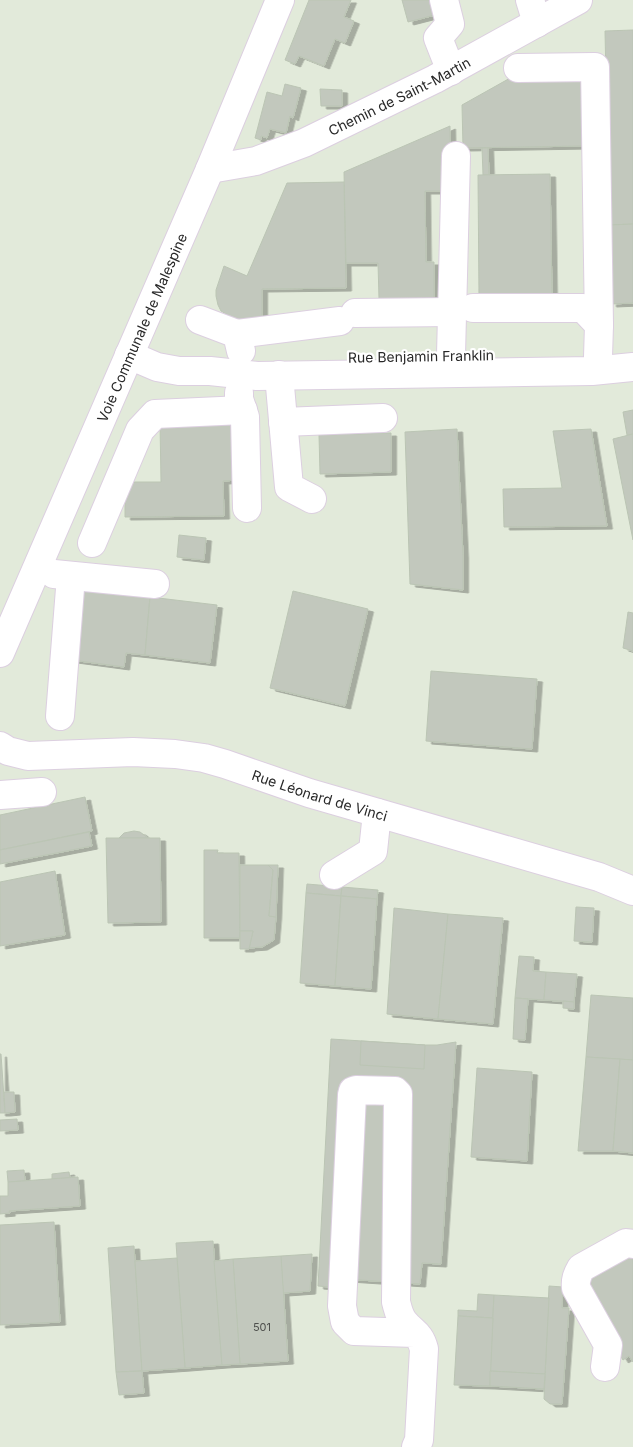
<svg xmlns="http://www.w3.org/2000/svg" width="633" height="1447" font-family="Inter,sans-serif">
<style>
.building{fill:#c2c8bd;stroke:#bbc5b4;filter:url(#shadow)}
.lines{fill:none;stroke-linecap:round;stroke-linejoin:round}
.minor-casing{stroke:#dccfe0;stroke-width:30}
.minor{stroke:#fff;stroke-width:28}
.labels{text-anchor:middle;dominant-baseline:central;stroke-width:4.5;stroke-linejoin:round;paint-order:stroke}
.number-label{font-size:11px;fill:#4e504d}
.street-label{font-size:14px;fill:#282828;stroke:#fff}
</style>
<defs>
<filter id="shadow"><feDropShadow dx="5.5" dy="3" stdDeviation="0" flood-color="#0004"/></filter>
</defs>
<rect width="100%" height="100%" fill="#e2eada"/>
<g class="building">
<path d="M309,0H351L344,17L354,21L345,43L335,39L324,66L299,56L295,64L285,60Z"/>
<path d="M402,0H440L443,13L408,22Z"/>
<path d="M633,30V224L609,225L605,31Z"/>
<path d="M582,76L583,146L463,148L462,105L512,77Z"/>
<path d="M285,84L301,88L293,118L290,116L286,133L270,129L267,138L261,136V140L255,138L267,92L282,96Z"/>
<path d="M320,89L342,90V106H321Z"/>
<path d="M450,126L451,191H425L426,262H434V298L379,299L378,263H346L344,172Z"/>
<path d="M482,148H488L489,175H483Z"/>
<path d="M550,174L552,296L479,297L478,175Z"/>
<path d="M344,182L346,288L262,289V321H241L231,317L221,311L218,305L216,296V290L224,266L247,276L287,183Z"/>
<path d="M633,224V303L611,304L609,225Z"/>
<path d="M633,410V434L627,435L623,412Z"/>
<path d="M237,421L238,480L223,481L224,516L125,517V482H161L160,423Z"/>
<path d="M457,429L463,555V590L410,584L405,432Z"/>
<path d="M591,429L607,526L504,527L503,489L562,488L553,431Z"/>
<path d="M391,433V472L320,474L319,435Z"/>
<path d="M633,434V540L613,439Z"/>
<path d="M179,535L206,538L204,560L177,557Z"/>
<path d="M80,589L150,597L145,655L126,653L124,667L72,660Z"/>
<path d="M293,591L368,609L345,706L270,688Z"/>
<path d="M150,597L217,605L210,663L145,655Z"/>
<path d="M628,612L633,613V651L623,648Z"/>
<path d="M431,671L537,679L532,749L426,741Z"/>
<path d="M85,797L92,831L0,850V815Z"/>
<path d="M134,831L140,832L148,838H119L124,833Z"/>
<path d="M89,832L92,846L0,864V850Z"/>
<path d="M106,838H160L161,922L108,923Z"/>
<path d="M204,850H218L217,853H239L240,938H204Z"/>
<path d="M240,865H268L273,870L269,916L276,917L274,940L262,947L249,948L253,931H240Z"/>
<path d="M268,865H278L276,917L269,916L273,870Z"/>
<path d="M55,871L65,935L0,946V882Z"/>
<path d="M307,884L342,887L341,896L306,893Z"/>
<path d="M342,887L378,890L377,899L341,896Z"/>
<path d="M306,893L341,896L335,986L300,983Z"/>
<path d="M341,896L377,899L371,989L335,986Z"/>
<path d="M576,907L594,908L592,942L574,941Z"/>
<path d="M394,908L448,914L438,1019L387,1014Z"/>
<path d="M448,914L503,918L493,1024L438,1019Z"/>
<path d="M240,931H253L249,949H240Z"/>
<path d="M519,956L534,957L533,971L546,972L544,1000L515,998Z"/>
<path d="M546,972L577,974L574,1002L544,1000Z"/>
<path d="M591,995L633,998V1060L586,1057Z"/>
<path d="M515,998L528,999L525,1040L513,1039Z"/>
<path d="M563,1001L574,1002V1009L563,1008Z"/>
<path d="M331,1039L425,1045H437L456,1042L441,1264L422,1263L420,1284L330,1278V1287L318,1286Z"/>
<path d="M361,1041L425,1045L424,1069L360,1065Z"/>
<path d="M0,1054H1L5,1113H0Z"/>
<path d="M586,1057L620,1059L613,1151H578Z"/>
<path d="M620,1059L633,1060V1153L613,1151Z"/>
<path d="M477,1068L532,1072L527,1161L471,1157Z"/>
<path d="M4,1092H14L15,1112L5,1113Z"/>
<path d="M17,1119L18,1130L0,1131V1120Z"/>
<path d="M24,1170L25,1181L8,1182L7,1171Z"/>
<path d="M69,1172L70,1178L52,1179V1174Z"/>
<path d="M78,1177L80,1206L9,1211L10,1213L0,1214V1196H8V1182Z"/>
<path d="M54,1222L60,1322L0,1325V1225Z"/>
<path d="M213,1241L222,1365L185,1368L176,1243Z"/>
<path d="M134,1246L142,1371L116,1372L108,1248Z"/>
<path d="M632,1250L633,1251V1362L629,1356L623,1360L582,1296L588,1286L590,1284L588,1280Z"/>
<path d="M312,1254L310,1291L283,1293L281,1256Z"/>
<path d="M281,1256L288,1361L240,1364L233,1259Z"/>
<path d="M177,1258L185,1368L142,1371L135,1261Z"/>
<path d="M233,1259L240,1364L222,1365L214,1261Z"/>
<path d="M549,1286L563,1287L562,1308H569L562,1404H550L544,1399Z"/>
<path d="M478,1294L494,1295L493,1318L458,1316V1310L477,1311Z"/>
<path d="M494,1295L549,1298L545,1374L490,1371Z"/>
<path d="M458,1316L493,1318L490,1386L454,1385Z"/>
<path d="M142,1371L144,1393L119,1395L116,1372Z"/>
<path d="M490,1371L545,1374L544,1389L490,1386Z"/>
</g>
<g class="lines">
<g class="minor-casing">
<g id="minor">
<path d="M444,0L450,24L438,38L451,71"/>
<path d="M530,0L537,23"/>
<path d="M518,68L595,67L599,325"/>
<path id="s1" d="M210,169L256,161L304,143L435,79L578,0"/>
<path d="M473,308H583L599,325L598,357"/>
<path d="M355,313L452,312"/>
<path d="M200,320L237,334L241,351"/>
<path d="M237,334L340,321"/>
<path d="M129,355L157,367L179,371H210L257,376L592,371L633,367"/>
<path d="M451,355L456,156"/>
<path d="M279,375L289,487L312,499"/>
<path d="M239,393V399L245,417L247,508"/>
<path d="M283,422L383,418"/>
<path d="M92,543L140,430L155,414L243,410"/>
<path d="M54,574L155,584"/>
<path id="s2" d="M0,653L210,169L280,0"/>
<path d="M60,716L71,576"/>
<path id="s3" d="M0,746L8,751L28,756L133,752L175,754L204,758L225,764L309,793L599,877L633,891"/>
<path d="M0,795L42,792"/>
<path d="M334,875L373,851L377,813"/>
<path d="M415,1333L354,1331L345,1322L342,1306L352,1095L353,1091L356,1090L395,1091L398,1094L396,1302C398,1309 399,1316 404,1322C413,1333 420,1333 424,1349L419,1440L416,1447"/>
<path d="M605,1367L608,1345L576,1288C575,1280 577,1275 581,1268L626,1243L633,1244"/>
</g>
</g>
<use href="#minor" class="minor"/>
</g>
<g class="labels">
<g class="number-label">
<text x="262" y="1327">501</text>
</g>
<g class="street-label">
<text stroke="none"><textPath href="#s1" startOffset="204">Chemin de Saint-Martin</textPath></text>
<text stroke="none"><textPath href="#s2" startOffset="355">Voie Communale de Malespine</textPath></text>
<text transform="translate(421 356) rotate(-1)">Rue Benjamin Franklin</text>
<text stroke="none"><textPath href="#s3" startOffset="328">Rue Léonard de Vinci</textPath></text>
</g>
</g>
</svg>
